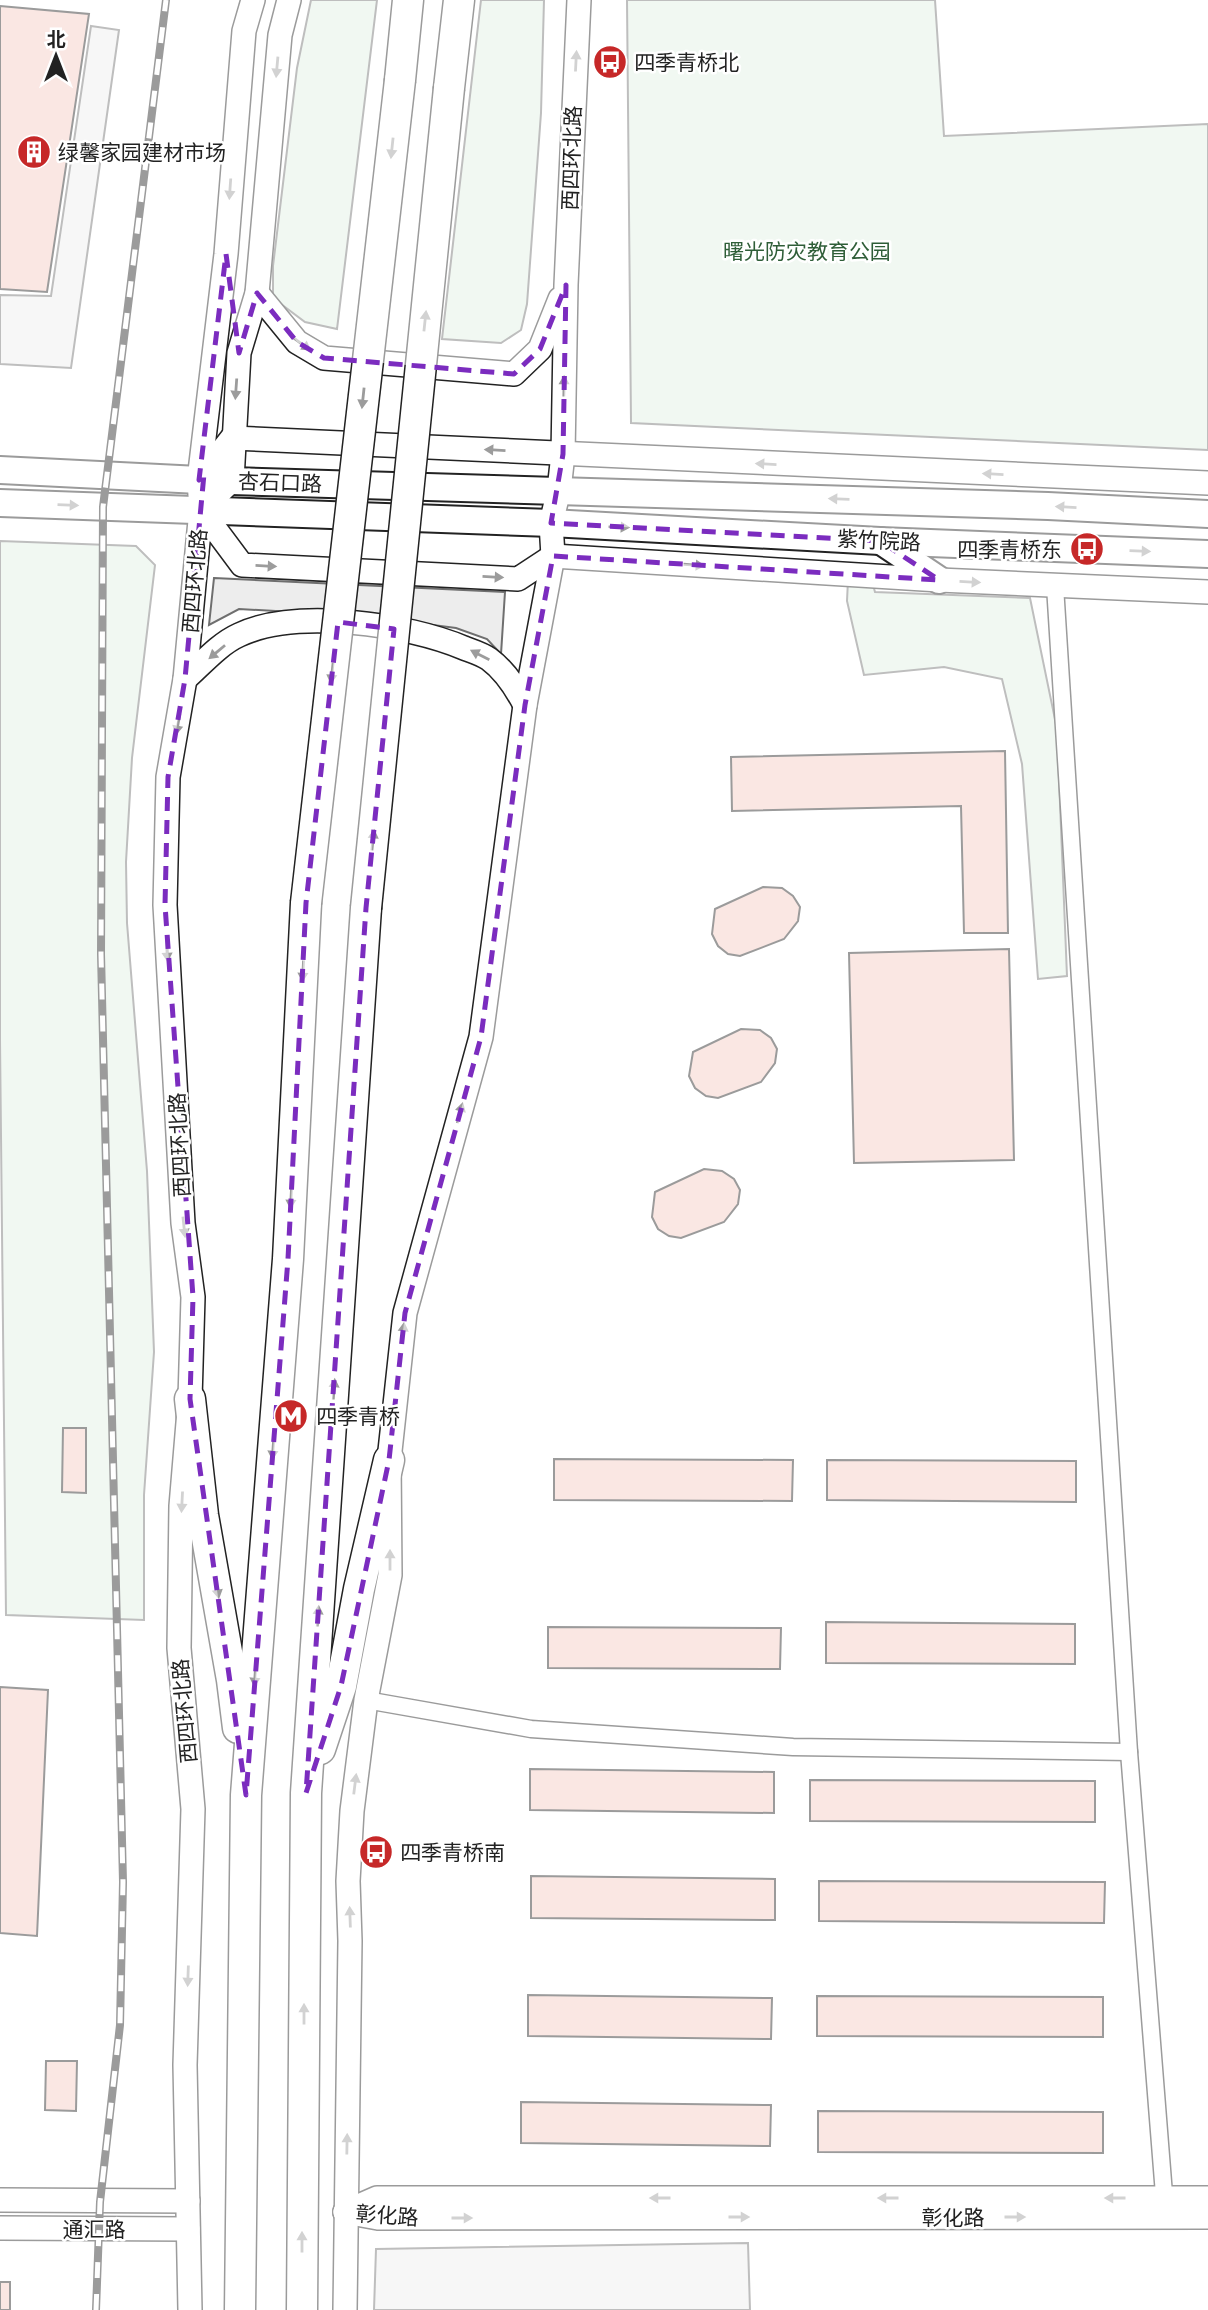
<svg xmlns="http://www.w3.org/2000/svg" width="1208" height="2310" font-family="'Titillium Web','Noto Sans SC',sans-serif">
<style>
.green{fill:#e0efe3;stroke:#6f6f6f;stroke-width:2}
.parking{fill:#ededed;stroke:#6f6f6f;stroke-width:2}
.building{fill:#f3c9c0;stroke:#222;stroke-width:2}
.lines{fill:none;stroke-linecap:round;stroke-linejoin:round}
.street-casing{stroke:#222;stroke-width:19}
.secondary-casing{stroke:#222;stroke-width:26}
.primary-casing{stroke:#222;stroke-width:30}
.highway-casing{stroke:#222;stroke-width:33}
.street{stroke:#fff;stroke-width:16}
.secondary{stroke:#fff;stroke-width:23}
.primary{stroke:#fff;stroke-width:26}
.highway{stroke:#fff;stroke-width:30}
.rail-casing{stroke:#222;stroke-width:8}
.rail{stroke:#fff;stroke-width:5;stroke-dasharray:16;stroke-linecap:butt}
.highway-bridge-casing{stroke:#222;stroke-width:33;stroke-linecap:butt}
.highway-bridge{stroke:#fff;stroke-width:30}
.oneway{fill:#9c9c9c}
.marked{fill:none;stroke:#7b2cbf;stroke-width:5;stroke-dasharray:14 9;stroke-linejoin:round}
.labels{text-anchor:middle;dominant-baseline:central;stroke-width:5;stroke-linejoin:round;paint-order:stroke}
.poi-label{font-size:21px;fill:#222;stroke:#fff;text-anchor:start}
.street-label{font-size:21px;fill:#222;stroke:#fff}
.park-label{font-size:21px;fill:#2f5e38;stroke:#fff}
</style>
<rect width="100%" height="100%" fill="#fff"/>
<g class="green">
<path d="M311,0H377L337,329L305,322L273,298V266L297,68Z"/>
<path d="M481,0H544L541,113L527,304L521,330L501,343L442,339Z"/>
<path d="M627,0H935L944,136L1208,124V450L631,423Z"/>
<path d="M0,541L136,546L155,565L132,758L126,862L127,923L147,1171L154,1352L144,1495V1620L6,1615L0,1040Z"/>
<path d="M848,580L872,581L875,592L1030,598L1057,729L1067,976L1038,979L1022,764L1002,679L944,667L864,675L847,601Z"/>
</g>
<g class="parking">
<path d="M91,26L119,30L71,368L0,364V295L51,296Z"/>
<path d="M214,578L505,592L501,654L487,639L456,628L363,616L239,609L209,625Z"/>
<path d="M748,2243L750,2310H374L376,2249Z"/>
</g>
<g class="building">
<path d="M0,6L89,14L47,292L0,289Z"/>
<path d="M1005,751L1008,933H964L961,806L732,811L731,757Z"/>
<path d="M763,887L782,888L793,896L800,907L798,921L784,939L740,956L728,954L718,946L712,934L715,909Z"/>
<path d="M1009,949L1014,1160L854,1163L849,953Z"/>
<path d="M741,1029L760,1030L771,1038L777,1049L775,1063L761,1082L718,1098L706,1096L695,1088L689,1076L693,1052Z"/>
<path d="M704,1169L722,1171L734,1179L740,1190L738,1204L724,1222L681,1238L669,1236L658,1229L652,1217L655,1192Z"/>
<path d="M63,1428H86V1493L62,1492Z"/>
<path d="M554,1459L793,1460L792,1501L554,1500Z"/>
<path d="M827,1460L1076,1461V1502L827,1500Z"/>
<path d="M826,1622L1075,1624V1664L826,1663Z"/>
<path d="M548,1627L781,1628L780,1669L548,1668Z"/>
<path d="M0,1687L48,1690L37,1936L0,1933Z"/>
<path d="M530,1769L774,1772V1813L530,1810Z"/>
<path d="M810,1780L1095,1781V1822L810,1821Z"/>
<path d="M531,1876L775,1879V1920L531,1918Z"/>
<path d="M819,1881L1105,1882L1104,1923L819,1921Z"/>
<path d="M528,1995L772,1998L771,2039L528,2036Z"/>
<path d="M817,1996L1103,1997V2037L817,2036Z"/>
<path d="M46,2061H77L76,2111L45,2110Z"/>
<path d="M521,2102L771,2105L770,2146L521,2143Z"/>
<path d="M818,2111L1103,2112V2153L818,2152Z"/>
<rect x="0" y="2282" width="10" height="28"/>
</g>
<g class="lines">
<g class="street-casing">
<g id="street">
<path d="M1055,586L1129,1752L1165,2207"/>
<path d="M366,1700L531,1729L793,1747L1129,1752"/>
</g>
</g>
<g class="secondary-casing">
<g id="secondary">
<path d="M257,293L297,342L324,358L514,374L540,349L560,299"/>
<path d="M199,480L232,438L1208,483"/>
<path d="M201,510L242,565L518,579L553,556L939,580L1208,592"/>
<path d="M201,510L232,480L239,353L257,293L280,35L289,0"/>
<path d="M185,679C202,664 219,644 239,635C296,608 408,624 464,648C472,651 482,654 489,659C504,670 516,688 525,705"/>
<path d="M0,2200L188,2201"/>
<path d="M345,2212L377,2198H1208"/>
<path d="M345,2212L378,2218L1208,2217"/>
<path d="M0,2228L188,2229"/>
<path d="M190,2310L185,2065L193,1809L179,1648L181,1506L190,1399L193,1297L183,1223L165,905L168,777L185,679L201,510L199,480L226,254L244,31L253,0"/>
<path d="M345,2310L350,1941L348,1881L352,1811L366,1700L390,1575L389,1460L405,1313L481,1037L525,705L553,556L551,523L559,490L563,454L566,285L579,0"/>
</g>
</g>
<g class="primary-casing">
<g id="primary">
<path d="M0,470L199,480L1048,506L1208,514"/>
<path d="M0,503L551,523L880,541L1208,554"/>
<path d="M881,541L939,580"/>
</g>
</g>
<g class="highway-casing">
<g id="highway">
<path d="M400,80L408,0"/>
<path d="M449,88L459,0"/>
<path d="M190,1399L203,1515L232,1680L238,1728"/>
<path d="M320,1749L341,1686L359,1589L389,1460"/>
<path d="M240,2310L246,1795L288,1259L306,903"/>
<path d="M302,2310L306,1793L366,908"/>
</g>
</g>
<use href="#street" class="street"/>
<use href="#secondary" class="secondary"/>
<use href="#primary" class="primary"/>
<use href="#highway" class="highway"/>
<g class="rail-casing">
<path id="rail" d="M96,2310L100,2202L120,2025L123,1882L101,954L103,507L166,0"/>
</g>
<use href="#rail" class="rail"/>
<g class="highway-bridge-casing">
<g id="highway-bridge">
<path d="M306,903L400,80"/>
<path d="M366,908L449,88"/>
</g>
</g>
<use href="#highway-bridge" class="highway-bridge"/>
</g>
<defs><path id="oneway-solid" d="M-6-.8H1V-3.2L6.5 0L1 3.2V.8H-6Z" transform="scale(1.75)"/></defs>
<g class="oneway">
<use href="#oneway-solid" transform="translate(576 61) rotate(-87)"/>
<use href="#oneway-solid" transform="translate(277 67) rotate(95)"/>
<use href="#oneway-solid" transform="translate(392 148) rotate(96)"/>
<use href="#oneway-solid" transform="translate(230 189) rotate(94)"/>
<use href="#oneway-solid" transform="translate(425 321) rotate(-84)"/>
<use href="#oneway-solid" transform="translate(302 344) rotate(36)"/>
<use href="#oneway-solid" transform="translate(564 386) rotate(-89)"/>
<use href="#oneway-solid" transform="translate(236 389) rotate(94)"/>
<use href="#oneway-solid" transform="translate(363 398) rotate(96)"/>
<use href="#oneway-solid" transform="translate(495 450) rotate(-177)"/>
<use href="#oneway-solid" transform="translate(766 464) rotate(-177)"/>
<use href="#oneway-solid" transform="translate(993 474) rotate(-177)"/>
<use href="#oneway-solid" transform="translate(839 499) rotate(-178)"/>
<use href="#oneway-solid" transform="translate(68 505) rotate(2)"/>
<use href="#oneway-solid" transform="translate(1066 507) rotate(-177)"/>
<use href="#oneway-solid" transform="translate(619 527) rotate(3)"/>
<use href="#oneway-solid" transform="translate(1140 551) rotate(2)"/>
<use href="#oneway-solid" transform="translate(694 565) rotate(4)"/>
<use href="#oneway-solid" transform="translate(266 566) rotate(3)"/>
<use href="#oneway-solid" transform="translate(493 577) rotate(3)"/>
<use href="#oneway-solid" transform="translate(970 582) rotate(3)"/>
<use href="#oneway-solid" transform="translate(217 652) rotate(140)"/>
<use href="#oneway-solid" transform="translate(480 655) rotate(-153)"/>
<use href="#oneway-solid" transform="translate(332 673) rotate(96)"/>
<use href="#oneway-solid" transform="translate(178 724) rotate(100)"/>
<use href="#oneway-solid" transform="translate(373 840) rotate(-84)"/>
<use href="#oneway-solid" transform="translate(167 951) rotate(87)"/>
<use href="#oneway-solid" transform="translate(303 971) rotate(93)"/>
<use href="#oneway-solid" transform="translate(460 1113) rotate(-75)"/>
<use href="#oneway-solid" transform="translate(291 1198) rotate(93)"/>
<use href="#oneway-solid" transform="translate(184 1227) rotate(84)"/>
<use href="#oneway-solid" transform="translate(403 1333) rotate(-84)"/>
<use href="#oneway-solid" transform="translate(334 1389) rotate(-86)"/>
<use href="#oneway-solid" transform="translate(273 1449) rotate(94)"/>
<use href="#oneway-solid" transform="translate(182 1502) rotate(93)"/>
<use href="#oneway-solid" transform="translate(390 1560) rotate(-90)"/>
<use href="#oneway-solid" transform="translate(217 1588) rotate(80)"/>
<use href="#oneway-solid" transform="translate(318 1616) rotate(-86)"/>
<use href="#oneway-solid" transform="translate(255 1676) rotate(94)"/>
<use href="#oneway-solid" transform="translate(355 1784) rotate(-83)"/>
<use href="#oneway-solid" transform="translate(350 1917) rotate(-92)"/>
<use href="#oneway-solid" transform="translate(188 1976) rotate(92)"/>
<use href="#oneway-solid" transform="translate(304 2014) rotate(-90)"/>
<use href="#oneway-solid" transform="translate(347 2144) rotate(-89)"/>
<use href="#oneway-solid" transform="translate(660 2198) rotate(180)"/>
<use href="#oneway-solid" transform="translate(888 2198) rotate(180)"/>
<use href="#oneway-solid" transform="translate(1115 2198) rotate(180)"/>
<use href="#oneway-solid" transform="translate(739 2217)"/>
<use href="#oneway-solid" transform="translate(1015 2217)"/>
<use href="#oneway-solid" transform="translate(462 2218)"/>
<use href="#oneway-solid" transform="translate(302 2242) rotate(-90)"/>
</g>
<path d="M0 0H1208V2310H0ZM226,254L239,353L257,293L297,342L324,358L514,374L540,349L566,285L563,454L551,523L880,541L939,580L553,556L525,705L481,1037L405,1313L389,1460L341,1686L306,1793L366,908L394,629L338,622L306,903L288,1259L246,1795L190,1399L193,1297L165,905L168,777L185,679L204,474L199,480Z" fill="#fff" fill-opacity=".55" fill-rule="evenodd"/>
<path class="marked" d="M226,254L239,353L257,293L297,342L324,358L514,374L540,349L566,285L563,454L551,523L880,541L939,580L553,556L525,705L481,1037L405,1313L389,1460L341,1686L306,1793L366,908L394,629L338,622L306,903L288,1259L246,1795L190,1399L193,1297L165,905L168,777L185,679L204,474L199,480Z"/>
<defs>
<g id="bus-disc" transform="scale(1.75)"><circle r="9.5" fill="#c62828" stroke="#fff"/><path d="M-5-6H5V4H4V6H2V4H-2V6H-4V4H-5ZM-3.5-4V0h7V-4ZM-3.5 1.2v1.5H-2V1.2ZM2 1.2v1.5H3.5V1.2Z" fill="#fff"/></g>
<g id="building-disc" transform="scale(1.75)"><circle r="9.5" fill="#c62828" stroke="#fff"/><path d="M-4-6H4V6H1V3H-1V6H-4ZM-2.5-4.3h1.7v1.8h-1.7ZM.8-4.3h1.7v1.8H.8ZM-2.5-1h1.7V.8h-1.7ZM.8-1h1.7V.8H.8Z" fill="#fff"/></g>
<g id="metro-disc" transform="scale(1.75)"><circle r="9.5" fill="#c62828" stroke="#fff"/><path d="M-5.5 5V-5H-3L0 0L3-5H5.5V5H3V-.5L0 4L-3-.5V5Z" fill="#fff"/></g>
</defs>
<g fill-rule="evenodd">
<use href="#bus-disc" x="610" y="62"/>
<use href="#building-disc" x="34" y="152"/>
<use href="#bus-disc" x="1087" y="549"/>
<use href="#metro-disc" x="291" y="1416"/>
<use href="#bus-disc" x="376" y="1852"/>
</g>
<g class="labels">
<g class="poi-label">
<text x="634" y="62">四季青桥北</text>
<text x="58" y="152">绿馨家园建材市场</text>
<text x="1062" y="549" text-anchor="end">四季青桥东</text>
<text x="316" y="1416">四季青桥</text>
<text x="400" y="1852">四季青桥南</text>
</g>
<g class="street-label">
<text transform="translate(571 158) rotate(-88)">西四环北路</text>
<text transform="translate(280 482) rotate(2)">杏石口路</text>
<text transform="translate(879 540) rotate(3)">紫竹院路</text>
<text transform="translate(194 581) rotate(-85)">西四环北路</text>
<text transform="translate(179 1145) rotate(-93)">西四环北路</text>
<text transform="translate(184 1711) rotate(-95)">西四环北路</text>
<text transform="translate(387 2215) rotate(4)">彰化路</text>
<text x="953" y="2217">彰化路</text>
<text x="94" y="2229">通汇路</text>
</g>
<g class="park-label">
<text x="807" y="251">曙光防灾教育公园</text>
</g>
</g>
<g transform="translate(56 56)" stroke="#ffffff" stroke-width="5" paint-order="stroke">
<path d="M0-5L12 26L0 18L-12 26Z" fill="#222222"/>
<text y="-10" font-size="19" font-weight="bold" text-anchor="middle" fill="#222222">北</text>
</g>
</svg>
